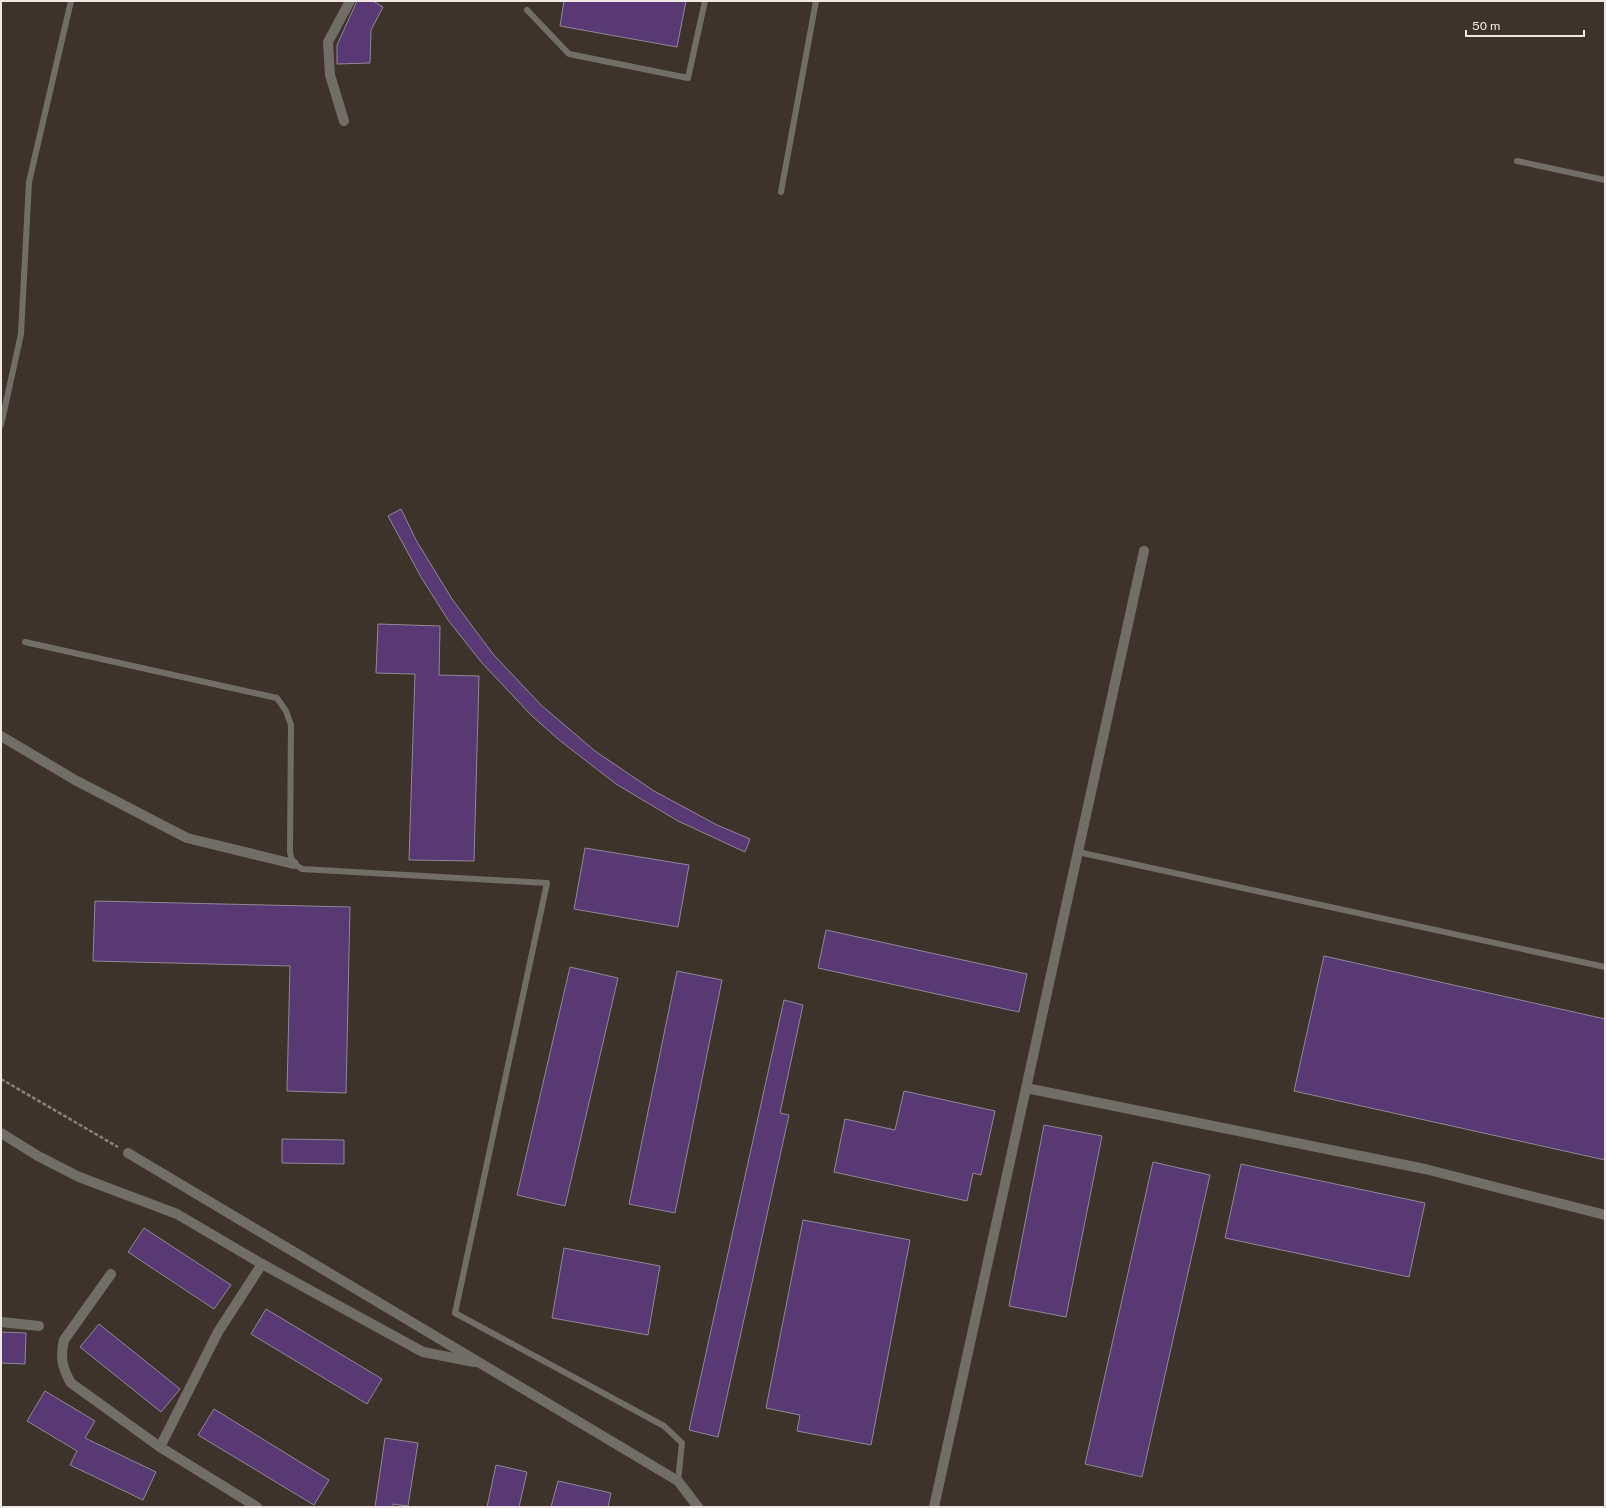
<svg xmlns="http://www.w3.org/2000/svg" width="1606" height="1508" font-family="'Public Sans',sans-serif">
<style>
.building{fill:#583974;stroke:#8f8896}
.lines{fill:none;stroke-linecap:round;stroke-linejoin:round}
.path{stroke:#8a8179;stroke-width:2.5;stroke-dasharray:4 2;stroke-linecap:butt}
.service{stroke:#716e68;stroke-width:6}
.minor{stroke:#716e68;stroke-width:10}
</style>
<rect width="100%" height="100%" fill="#3e332a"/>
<g class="building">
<path d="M357,1H373L383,7L371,30L370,63L337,64V45Z"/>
<path d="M564,1H686L677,47L560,26Z"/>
<path d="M401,509L416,540L452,599L493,654L541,705L595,751L654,791L717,825L750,839L745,852L678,821L616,784L558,739L531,715L482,663L448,620L421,577L388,516Z"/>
<path d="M378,624L440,626L439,675L479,676L474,861L409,860L415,674L376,673Z"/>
<path d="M585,848L689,865L678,927L574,909Z"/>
<path d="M95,901L350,907L346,1093L287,1091L290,966L93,961Z"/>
<path d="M826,930L1027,974L1019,1012L818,968Z"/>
<path d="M1324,956L1605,1019V1160L1294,1091Z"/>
<path d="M570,967L618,978L565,1206L517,1195Z"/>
<path d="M677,971L722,980L675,1213L629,1204Z"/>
<path d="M784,1000L803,1005L780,1113L789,1115L718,1437L689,1430Z"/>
<path d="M904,1091L995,1111L981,1175L973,1173L967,1201L834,1172L845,1119L895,1130Z"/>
<path d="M1044,1125L1102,1136L1066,1317L1009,1306Z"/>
<path d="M282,1139L344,1140V1164L282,1163Z"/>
<path d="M1153,1162L1210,1175L1142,1477L1085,1464Z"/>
<path d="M1241,1164L1425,1203L1409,1277L1225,1238Z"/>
<path d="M803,1220L910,1240L871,1445L797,1431L800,1415L766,1408Z"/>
<path d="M144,1228L231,1285L214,1309L128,1252Z"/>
<path d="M564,1248L660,1266L648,1335L552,1318Z"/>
<path d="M266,1309L382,1379L367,1404L251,1334Z"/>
<path d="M99,1324L180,1389L161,1412L80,1347Z"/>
<path d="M1,1332L26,1333L25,1364L1,1363Z"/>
<path d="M45,1391L95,1421L85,1438L156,1472L143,1500L70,1465L77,1451L27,1421Z"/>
<path d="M214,1409L329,1480L314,1505L198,1435Z"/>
<path d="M385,1438L418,1443L408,1506L393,1504V1507H375Z"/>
<path d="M496,1465L527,1472L519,1507H487Z"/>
<path d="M558,1481L611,1493L608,1507H551Z"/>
</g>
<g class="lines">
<path class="path" d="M1,1079L118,1147"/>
<g class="service">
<path d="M527,10L569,54L688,78L705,1"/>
<path d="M1517,161L1605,180"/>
<path d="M781,192L816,1"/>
<path d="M1,425L21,334L29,182L71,1"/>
<path d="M25,642L277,698L286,711L291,725L290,852C291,860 294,865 302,869L547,883L455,1313L664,1426L682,1443L678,1481"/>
<path d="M1078,852L1605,967"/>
</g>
<g class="minor">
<path d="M344,121L330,75L328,42L350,1"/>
<path d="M1,736L75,780L187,838L294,864"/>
<path d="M1026,1088L1425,1169L1605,1215"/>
<path d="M1,1133L38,1156L79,1177L177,1214L262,1264L423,1352L474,1362"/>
<path d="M128,1153L678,1481L698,1507"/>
<path d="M111,1274L64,1340C60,1357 62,1368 71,1383L160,1447L257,1507"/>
<path d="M1,1322L39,1326"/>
<path d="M160,1447L218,1332L262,1264"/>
<path d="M934,1507L1144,551"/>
</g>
</g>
<rect width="1606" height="1508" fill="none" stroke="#f0e9e3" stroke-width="4"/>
<path d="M1466 30v6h118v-6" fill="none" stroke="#f0e9e3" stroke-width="2"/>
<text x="1472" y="30" font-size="12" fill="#f0e9e3" stroke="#3e332a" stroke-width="3" paint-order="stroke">50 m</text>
</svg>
